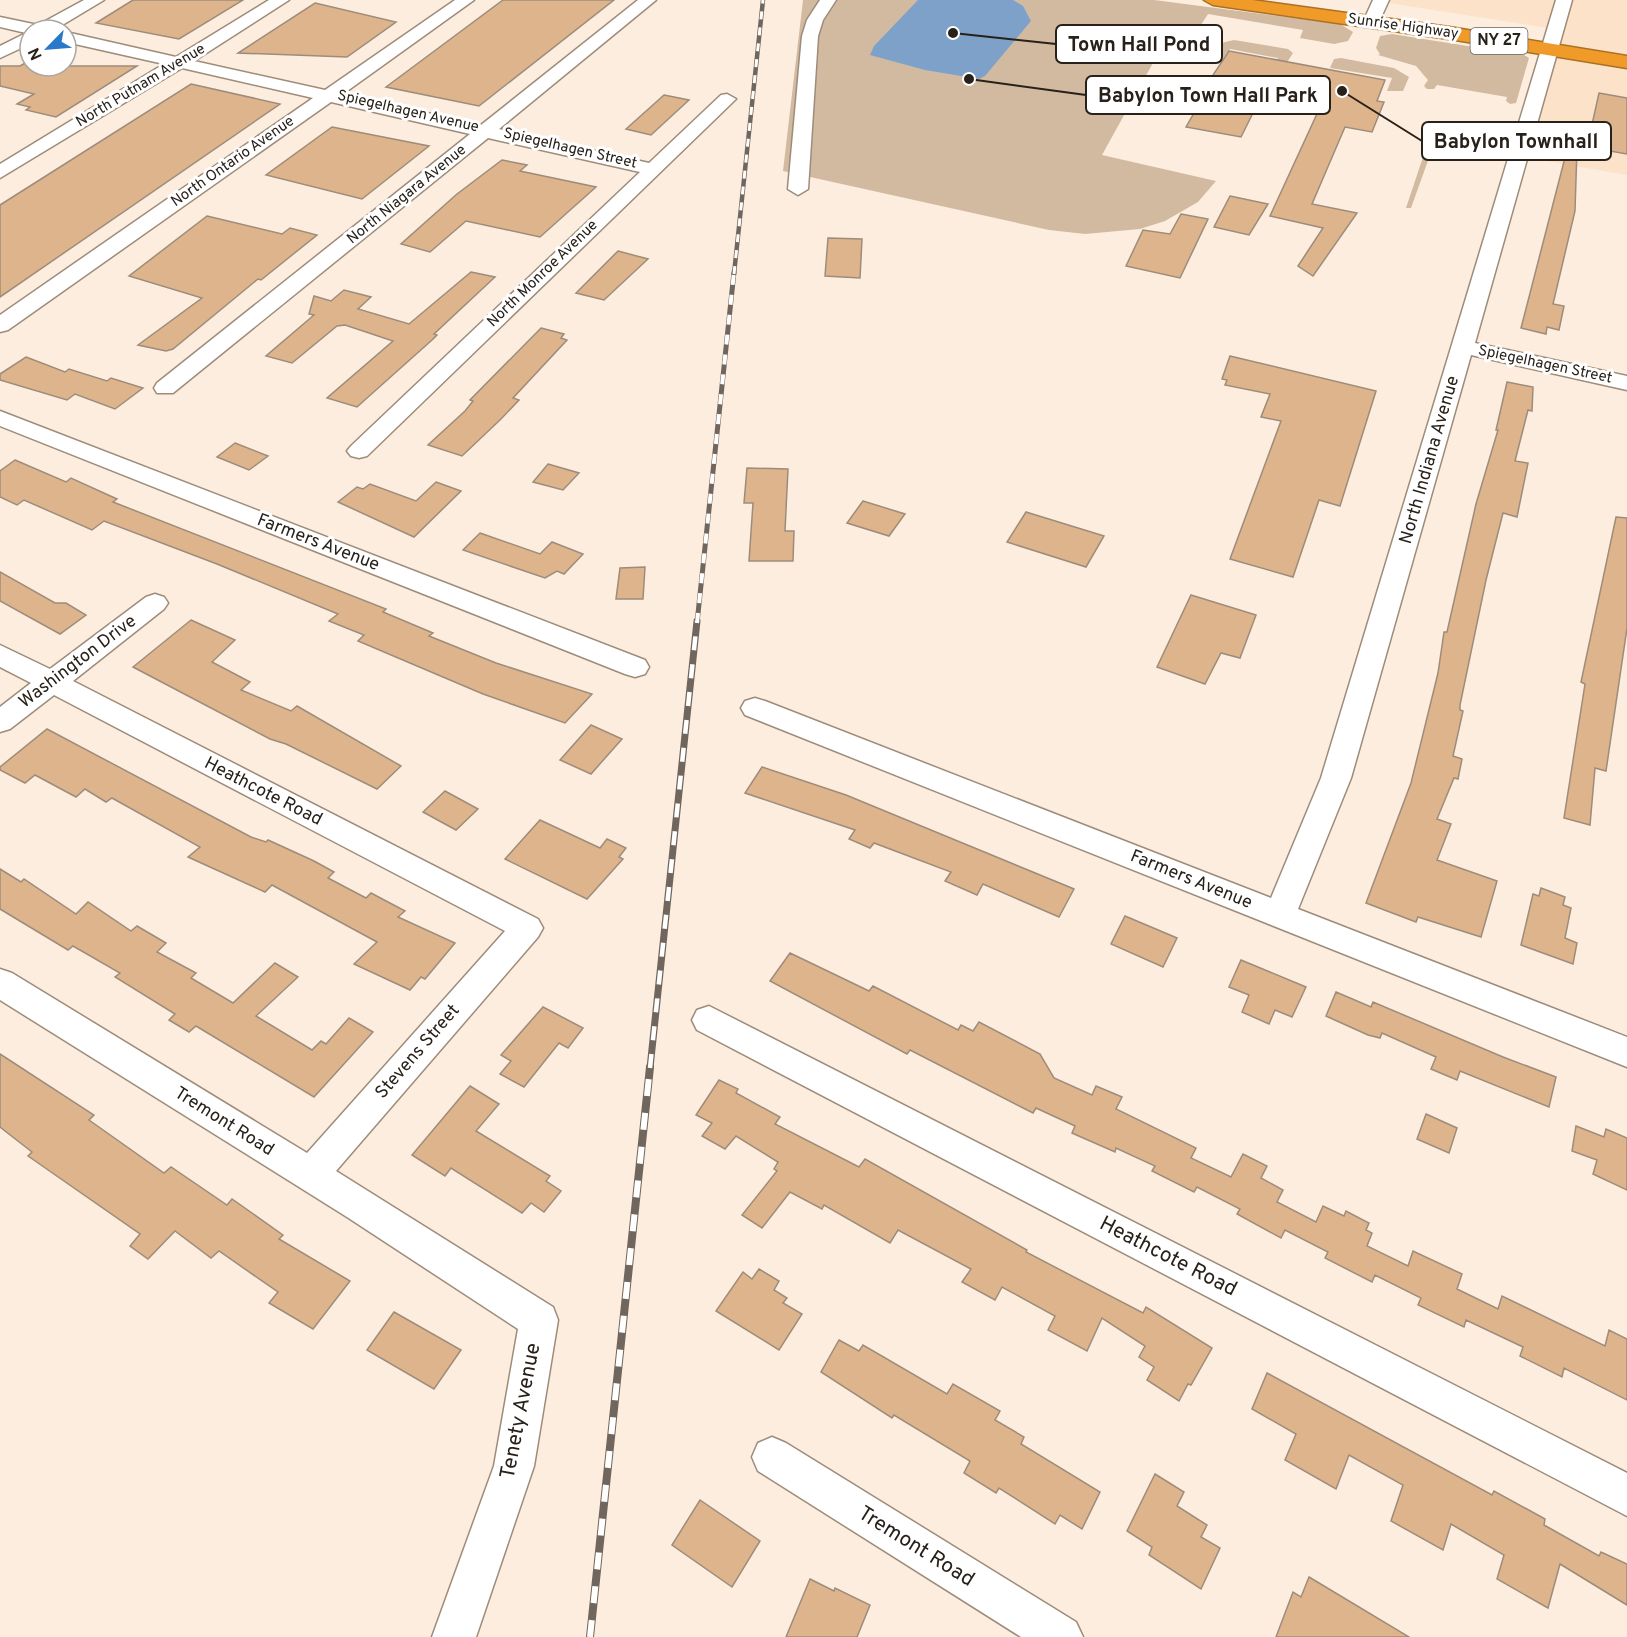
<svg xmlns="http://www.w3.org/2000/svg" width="1627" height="1637" font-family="Overpass,sans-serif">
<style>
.built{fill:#fbe2c9}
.green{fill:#d2baa1}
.water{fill:#7da1c9}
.building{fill:#ddb48c;stroke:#9e8c7b;stroke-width:1.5}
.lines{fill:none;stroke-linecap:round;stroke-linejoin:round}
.minor-casing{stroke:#9e8c7a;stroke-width:3}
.highway-casing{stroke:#aa7024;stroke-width:3}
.minor{fill:#fff;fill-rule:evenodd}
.highway{fill:#f09a2a;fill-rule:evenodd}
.rail-far3-casing{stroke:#70665d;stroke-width:4.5}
.rail-far2-casing{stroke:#70665d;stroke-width:5}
.rail-far1-casing{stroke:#70665d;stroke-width:7}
.rail-casing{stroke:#70665d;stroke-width:8}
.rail-far3{stroke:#fff;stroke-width:3;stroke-dasharray:8;stroke-linecap:butt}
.rail-far2{stroke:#fff;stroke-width:4;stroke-dasharray:10;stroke-linecap:butt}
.rail-far1{stroke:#fff;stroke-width:4.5;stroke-dasharray:14;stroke-linecap:butt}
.rail{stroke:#fff;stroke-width:6;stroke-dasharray:17;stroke-linecap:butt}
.labels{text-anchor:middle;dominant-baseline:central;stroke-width:6;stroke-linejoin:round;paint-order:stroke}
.far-street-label{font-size:15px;fill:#28211a;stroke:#fff}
.shield{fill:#fff;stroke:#68645f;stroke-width:1.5}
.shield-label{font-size:16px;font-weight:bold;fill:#28211a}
.street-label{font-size:18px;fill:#28211a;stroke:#fff}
.near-street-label{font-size:21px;fill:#28211a;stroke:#fff}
.leader{fill:none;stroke:#28211a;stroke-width:2}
.callout-dot{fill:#28211a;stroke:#fff;stroke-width:2}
.callout{fill:#fff;stroke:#28211a;stroke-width:2}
.callout-label{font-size:20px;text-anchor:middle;font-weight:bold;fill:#28211a}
</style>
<rect width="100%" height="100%" fill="#fdedde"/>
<path class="built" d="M1370,0H1627V175L1518,156L1555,29Z"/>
<g class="green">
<path d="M803,0H1154L1340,24L1353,32L1348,41L1334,44L1300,38L1303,30L1208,14L1195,34L1179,37L1167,53L1159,52L1102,155L1216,181L1198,202L1165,221L1140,229L1085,234L1049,230L783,171Z"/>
<path d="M1392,34L1524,55L1529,58L1516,103L1510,104L1506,101L1507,97L1437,85L1434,89H1427L1424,86L1428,80L1416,66L1378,55L1380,54L1376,48L1380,36Z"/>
<path d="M1234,40L1288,49L1293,53L1286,64L1276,62L1278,58L1230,49L1221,61L1209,57L1221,43Z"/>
<path d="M1341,58L1394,68L1409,77L1403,91H1387L1392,78L1330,68L1334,59Z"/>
<path d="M1424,154L1430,155L1411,208H1406Z"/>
</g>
<path class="water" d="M918,0H1013L1023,6L1031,21L985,76L979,79L925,70L870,55L874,46Z"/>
<g class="building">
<path d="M133,0H243L179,39L96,23Z"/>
<path d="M503,0H614L479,106L386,87Z"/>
<path d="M315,3L396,22L347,57L238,53Z"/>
<path d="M1229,51L1385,80L1377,101L1384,102L1372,132L1345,127L1312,204L1357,213L1313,276L1298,266L1323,228L1270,216L1327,92L1269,81L1241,137L1186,127L1205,94L1201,93Z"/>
<path d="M29,61L30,66H137L56,117L26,110L30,107L17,104L34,94L0,86V66H20Z"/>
<path d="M191,84L280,104L0,297V205Z"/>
<path d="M1599,93L1627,98V154L1587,147Z"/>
<path d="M664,95L689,100L651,135L626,129Z"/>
<path d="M332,127L429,146L362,199L266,175Z"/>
<path d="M1568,146L1577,148L1575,211L1553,304L1564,306L1559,330L1547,327L1546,334L1521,328Z"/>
<path d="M502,160L527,165L520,171L596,187L540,237L466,221L430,252L401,244L457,194Z"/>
<path d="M1230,196L1268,204L1249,235L1214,227Z"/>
<path d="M1181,214L1208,219L1180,278L1126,266L1143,230L1170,234Z"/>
<path d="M207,216L282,234L290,228L317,235L261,280L258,279L173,349L166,351L138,345L202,298L129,276Z"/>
<path d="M828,238L862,239L860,278L825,276Z"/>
<path d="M618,251L648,259L604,300L576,293Z"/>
<path d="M471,272L495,277L434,334L437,335L432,340L357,407L327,398L393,341L345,325L337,326L292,363L266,356L314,315L309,314L314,296L331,301L344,290L371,297L358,309L409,324Z"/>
<path d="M541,328L564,334L561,338L567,340L513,398L519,400L501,419L462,456L428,445L465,411L473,401L470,400Z"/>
<path d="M1230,356L1376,391L1340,506L1319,500L1293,577L1230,559L1281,421L1261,417L1270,394L1225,385L1227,380L1222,379Z"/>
<path d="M26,357L65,372L69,369L107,381L111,378L143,388L115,409L75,394L67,400L0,380V374Z"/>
<path d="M1507,382L1533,387L1532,411L1528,410L1515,461L1528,463L1517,517L1503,513L1486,580L1460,705V710L1463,711L1453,756L1462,759L1458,779L1454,778L1437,819L1451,824L1437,860L1497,881L1481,937L1418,917L1416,922L1366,903L1411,783L1438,673L1444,632H1447L1476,504L1498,430H1496Z"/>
<path d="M235,443L268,456L249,470L217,457Z"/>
<path d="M15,460L66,482L71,478L117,499L113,502L386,609L383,612L433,633L429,636L496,663L592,694L565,723L483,694L358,641L364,635L329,621L338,614L217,564L104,521L92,530L24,500L17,505L0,497V471Z"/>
<path d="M548,464L579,473L563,490L533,482Z"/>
<path d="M747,468L788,469L785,531H794L793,561H749L753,503H744Z"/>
<path d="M436,482L461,491L414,537L338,502L357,487L363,489L370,484L416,501Z"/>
<path d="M863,501L905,514L889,536L847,523Z"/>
<path d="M1026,512L1104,536L1086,567L1007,542Z"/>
<path d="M1616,517L1627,518V628L1606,771L1595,768L1590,825L1564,818L1585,684L1581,682Z"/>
<path d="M480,533L540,554L552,542L583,554L564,574L557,571L545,578L463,550Z"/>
<path d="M645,567L643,599H616L620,568Z"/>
<path d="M0,572L55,603H66L86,615L60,634L0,601Z"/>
<path d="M1191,595L1256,615L1240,658L1221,653L1205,684L1157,667Z"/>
<path d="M191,620L235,640L212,662L250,682L241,690L291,711L297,706L401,766L377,789L286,744L270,739L133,667Z"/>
<path d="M591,725L622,739L591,774L560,760Z"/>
<path d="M47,729L251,837L266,842L268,840L314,861L334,872L328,878L366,898L371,893L405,911L398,917L455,943L425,979L421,977L410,990L354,964L377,942L272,885L265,892L188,857L200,847L112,798L106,802L85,789L76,797L35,775L25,783L0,770V767Z"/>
<path d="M762,767L846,795L1074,889L1059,917L983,884L977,895L945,881L951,872L874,843L870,848L849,839L855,830L745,793Z"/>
<path d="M445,791L478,809L456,830L423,812Z"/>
<path d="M540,820L600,848L607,839L626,848L619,857L623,859L587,899L505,859Z"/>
<path d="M0,869L21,882L24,879L76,914L88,902L131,931L137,926L166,943L157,952L196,973L191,978L233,1003L275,963L298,977L256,1016L312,1050L321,1041L326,1044L349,1018L373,1032L314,1097L196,1026L189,1032L169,1020L175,1014L115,977L120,973L73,946L68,950L0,909Z"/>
<path d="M1541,888L1565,897L1563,905L1571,908L1565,938L1577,943L1573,964L1521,945L1533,894L1539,896Z"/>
<path d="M1125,916L1177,938L1163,967L1111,944Z"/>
<path d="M790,953L869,991L873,986L958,1030L961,1025L973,1031L979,1022L1040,1054L1054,1078L1092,1095L1096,1086L1122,1097L1116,1109L1196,1148L1191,1158L1231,1177L1243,1154L1267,1166L1261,1178L1283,1190L1277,1202L1316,1222L1323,1206L1344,1216L1346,1211L1369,1223L1366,1230L1372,1233L1367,1246L1408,1266L1413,1251L1462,1274L1457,1289L1498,1309L1502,1296L1605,1346L1609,1330L1627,1339V1400L1564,1368L1562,1377L1520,1356L1523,1347L1466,1320L1464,1327L1418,1305L1421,1298L1375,1275L1372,1282L1325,1258L1328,1252L1285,1230L1281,1238L1237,1214L1240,1209L1197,1187L1194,1192L1152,1171L1155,1166L1116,1148L1115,1152L1072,1133L1075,1126L1036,1108L1033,1113L910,1050L907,1054L770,981Z"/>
<path d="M1241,960L1306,987L1292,1017L1275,1010L1269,1024L1242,1012L1249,995L1229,987Z"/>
<path d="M1336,992L1371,1007L1373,1002L1503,1057L1556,1077L1549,1107L1460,1071L1457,1080L1431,1069L1436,1057L1382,1033L1380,1038L1368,1035L1326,1016Z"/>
<path d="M543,1007L583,1028L568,1048L559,1043L524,1087L500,1074L511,1061L501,1055Z"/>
<path d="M0,1054L94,1115L89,1120L164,1173L171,1167L227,1205L232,1199L283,1235L279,1239L350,1281L313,1329L269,1303L278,1292L219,1251L211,1258L175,1231L148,1259L130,1246L140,1234L28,1156L32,1152L0,1127Z"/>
<path d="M719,1080L738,1089L736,1093L780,1117L775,1124L859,1167L865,1159L1027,1250L1026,1252L1143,1313L1146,1307L1212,1348L1191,1385L1188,1384L1179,1401L1147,1380L1154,1367L1139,1357L1145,1346L1102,1318L1087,1351L1048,1330L1055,1316L1002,1287L995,1300L962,1282L971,1269L898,1230L890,1243L824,1205L822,1209L790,1192L762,1228L742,1215L777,1171L774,1169L778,1162L736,1136L725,1149L702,1136L712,1123L696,1115Z"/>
<path d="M470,1086L499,1104L476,1131L550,1176L546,1181L561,1191L544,1212L531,1203L522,1213L451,1168L445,1176L412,1155Z"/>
<path d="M1426,1114L1457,1128L1449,1153L1417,1139Z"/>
<path d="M1576,1126L1604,1137L1606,1129L1627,1138V1190L1593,1174L1597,1160L1572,1151Z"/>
<path d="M759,1269L779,1281L774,1290L787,1298L783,1303L802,1314L779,1350L716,1311L743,1272L752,1279Z"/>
<path d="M394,1312L461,1350L434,1389L367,1350Z"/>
<path d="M839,1340L859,1351L863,1345L947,1394L953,1384L1000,1411L995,1420L1024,1437L1021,1444L1100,1492L1082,1529L1060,1515L1055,1524L999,1488L996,1493L964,1473L970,1461L894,1415L892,1418L821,1372Z"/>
<path d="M1267,1373L1492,1495L1494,1491L1545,1519L1544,1525L1599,1556L1601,1552L1627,1564V1605L1560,1564L1548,1608L1497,1579L1504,1555L1451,1524L1443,1550L1391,1521L1403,1485L1349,1455L1336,1489L1285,1460L1296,1434L1252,1409Z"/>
<path d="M1155,1474L1184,1492L1177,1506L1207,1525L1201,1537L1220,1548L1201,1589L1149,1555L1152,1547L1127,1531Z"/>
<path d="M700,1500L760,1541L732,1587L672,1545Z"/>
<path d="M1309,1577L1409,1637H1276L1293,1592L1301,1597Z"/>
<path d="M810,1579L834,1591L835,1588L870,1605L857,1637H786Z"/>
</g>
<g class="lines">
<g class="minor-casing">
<g id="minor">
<path d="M84,0H104L54,30H30V44L0,58V46L26,33L0,27V17L38,25Z"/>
<path d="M269,0H289L194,61L325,90L455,0H474L343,94L481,125L638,0H656L499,129L649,163L721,95L727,94L736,99L367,456L359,458L351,456L347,451L351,446L640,172L488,138L173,393H157L154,388L157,383L470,134L331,102L8,330L0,332V315L313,98L182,68L0,178V164L164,64L66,42V32L176,57Z"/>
<path d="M820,0H836L823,20L818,36L808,189L798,195L788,189L802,36L807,20Z"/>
<path d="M1373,0H1389L1379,22L1371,27L1363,22Z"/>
<path d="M1556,0H1572L1475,343L1627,376V390L1471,355L1351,778L1298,909L1627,1037V1067L745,715L741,708L745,701L755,698L765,701L1271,898L1321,778Z"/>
<path d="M0,411L645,660L649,667L645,674L635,677L625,674L0,426Z"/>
<path d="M155,594L164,597L168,603L164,609L73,681L538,919L543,928L538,937L336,1171L553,1307L558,1320L534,1466L476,1637H432L494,1466L518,1329L347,1217L0,1000V969L12,973L307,1153L505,931L54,695L10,729L0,732V707L31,683L0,667V645L50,669L146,597Z"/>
<path d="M709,1006L1627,1473V1516L697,1030L692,1020L697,1010Z"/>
<path d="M772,1437L786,1443L1076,1622L1083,1637H1021L758,1471L752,1457L758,1443Z"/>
</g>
</g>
<g class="highway-casing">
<path id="highway" d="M1204,0H1252L1449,27L1627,56V68L1449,39L1213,5Z"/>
</g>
<use href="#minor" class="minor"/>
<use href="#highway" class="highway"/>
<g class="rail-far3-casing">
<path id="rail-far3" d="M734,274L763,0"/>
</g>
<g class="rail-far2-casing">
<path id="rail-far2" d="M697,623L734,272"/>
</g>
<g class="rail-far1-casing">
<path id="rail-far1" d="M650,1068L697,621"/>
</g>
<g class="rail-casing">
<path id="rail" d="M590,1637L650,1067"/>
</g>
<use href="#rail-far3" class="rail-far3"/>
<use href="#rail-far2" class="rail-far2"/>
<use href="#rail-far1" class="rail-far1"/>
<use href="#rail" class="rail"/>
</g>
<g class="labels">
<g class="far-street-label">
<text transform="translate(1403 27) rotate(8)">Sunrise Highway</text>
<text transform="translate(141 86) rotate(-31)">North Putnam Avenue</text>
<text transform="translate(408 112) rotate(13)">Spiegelhagen Avenue</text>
<text transform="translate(570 149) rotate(13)">Spiegelhagen Street</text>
<text transform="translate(233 162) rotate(-35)">North Ontario Avenue</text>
<text transform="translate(407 195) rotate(-39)">North Niagara Avenue</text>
<text transform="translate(543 274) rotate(-44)">North Monroe Avenue</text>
<text transform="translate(1545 365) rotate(12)">Spiegelhagen Street</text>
</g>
<rect class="shield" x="1470.5" y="28" width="57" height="26" rx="4.5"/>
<g class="shield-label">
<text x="1499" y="41">NY 27</text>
</g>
<g class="street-label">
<text transform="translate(1430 460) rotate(-74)">North Indiana Avenue</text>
<text transform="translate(318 543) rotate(21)">Farmers Avenue</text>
<text transform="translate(78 662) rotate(-37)">Washington Drive</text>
<text transform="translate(263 792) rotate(27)">Heathcote Road</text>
<text transform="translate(1191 880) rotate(22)">Farmers Avenue</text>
<text transform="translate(418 1052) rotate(-49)">Stevens Street</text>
<text transform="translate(224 1122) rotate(32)">Tremont Road</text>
</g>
<g class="near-street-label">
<text transform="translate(1168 1257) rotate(27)">Heathcote Road</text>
<text transform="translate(521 1411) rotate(-79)">Tenety Avenue</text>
<text transform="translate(916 1547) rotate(32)">Tremont Road</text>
</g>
</g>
<path class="leader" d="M953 33L1056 44M969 79L1086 95M1342 91L1422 141"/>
<g class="callout-dot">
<circle cx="953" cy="33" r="6"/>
<circle cx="969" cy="79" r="6"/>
<circle cx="1342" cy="91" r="6"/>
</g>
<g class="callout">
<rect x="1056" y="25" width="166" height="38" rx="6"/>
<rect x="1086" y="76" width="244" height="38" rx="6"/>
<rect x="1422" y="122" width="189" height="38" rx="6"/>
</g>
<g class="callout-label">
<text x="1139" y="51">Town Hall Pond</text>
<text x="1208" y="102">Babylon Town Hall Park</text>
<text x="1516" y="148">Babylon Townhall</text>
</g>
<g transform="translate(48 48) rotate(245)"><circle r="28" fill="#ffffff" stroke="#a9a6a3" stroke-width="1.5"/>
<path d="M0-4.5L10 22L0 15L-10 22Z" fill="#2a78c8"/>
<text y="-9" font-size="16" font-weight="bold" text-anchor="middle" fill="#28211a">N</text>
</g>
</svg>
